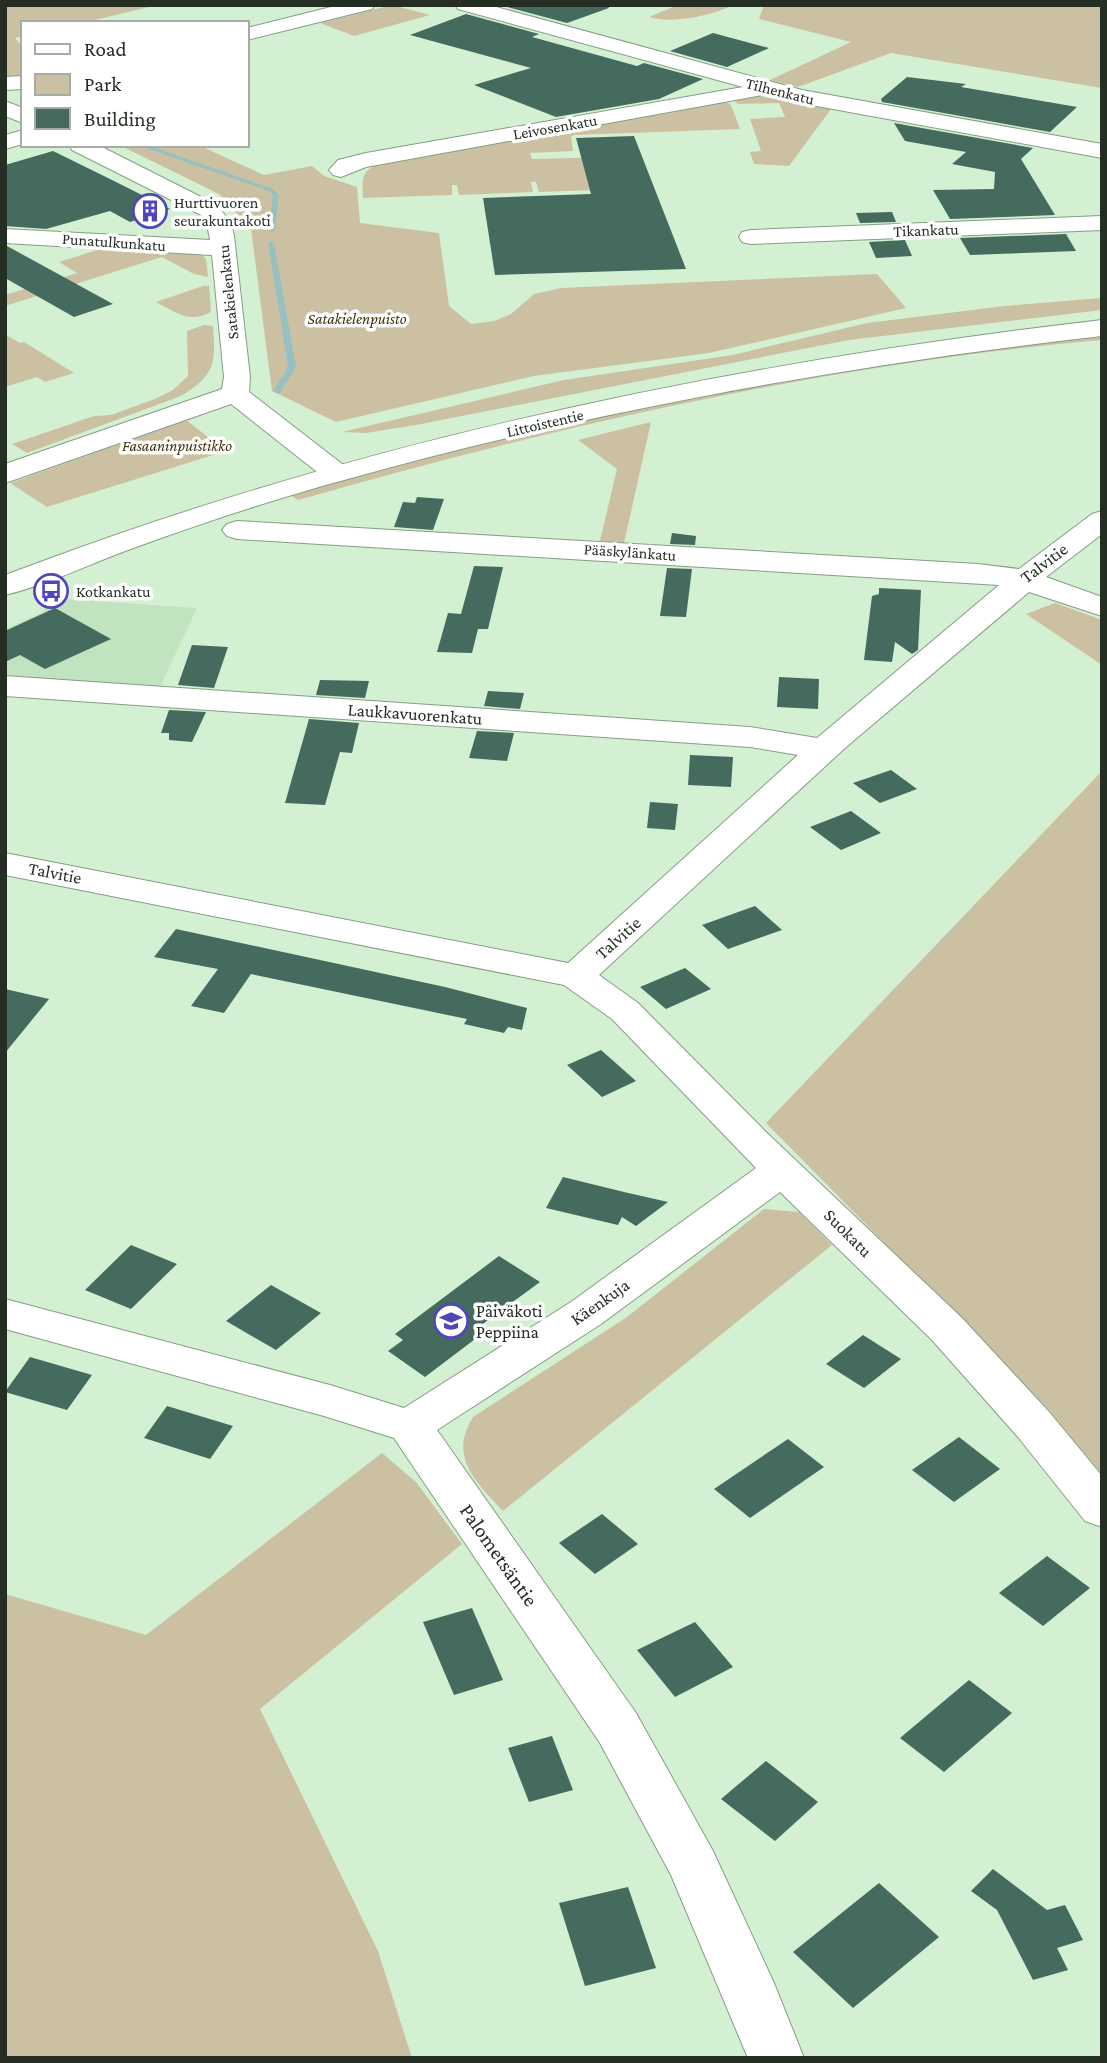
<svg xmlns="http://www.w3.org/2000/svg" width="1107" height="2063" font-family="'Crimson Pro',serif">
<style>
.built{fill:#c2e3c0}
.green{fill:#ccc0a2}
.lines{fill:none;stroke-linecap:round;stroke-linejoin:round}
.stream{fill:#97c0c1;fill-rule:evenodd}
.building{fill:#446b5e}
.minor-casing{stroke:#849e83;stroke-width:2}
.major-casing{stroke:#849e83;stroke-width:2}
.minor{fill:#fff;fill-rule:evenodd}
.major{fill:#fff;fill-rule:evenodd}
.labels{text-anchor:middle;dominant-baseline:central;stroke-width:7;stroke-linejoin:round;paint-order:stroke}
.far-street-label{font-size:16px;fill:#242e23;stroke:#fff}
.far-poi-label{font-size:16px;fill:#242e23;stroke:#fff;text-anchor:start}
.far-park-label{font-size:16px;font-style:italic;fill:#41320a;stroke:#fff}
.street-label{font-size:18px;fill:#242e23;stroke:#fff}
.poi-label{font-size:18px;fill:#242e23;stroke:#fff;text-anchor:start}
.near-street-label{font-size:21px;fill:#242e23;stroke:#fff}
</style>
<rect width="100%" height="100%" fill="#d4f0d2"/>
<path class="built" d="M50,598L197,608L160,687L5,677V629L43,612Z"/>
<g class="green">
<path d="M5,5H158L82,23H23V36L15,38L23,47V75L5,77Z"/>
<path d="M392,5L430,15L354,36L320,23Z"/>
<path d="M678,5H734C709,16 675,24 649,17Z"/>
<path d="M764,5H1102V88L891,53L798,87L770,80L851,42L759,19Z"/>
<path d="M760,96L831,109L789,166L754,164L750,152L761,151L750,119L785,117L779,103L738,104L734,100Z"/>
<path d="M725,101L731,105L740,129L574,135L571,137L573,151L530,153L532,159L614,157L625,189L539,192L536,182H531L533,192L459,195L457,185H452V195L363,198C361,173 364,170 386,160Z"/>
<path d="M119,145H198L264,175L312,166L324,176L357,187L360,223L439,233L449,306L471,324L494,321L511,314L534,294L561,288L877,274L906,308L709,353L534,376L336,422L272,391L251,229L219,194Z"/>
<path d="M110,246L201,254L206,259L208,277L194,274L162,257L5,306V295L77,273L59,262Z"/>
<path d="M203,286H209L211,312C190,324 175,312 156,302Z"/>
<path d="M1102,298V310L849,340L416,425L366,433L342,432L564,380L733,355L867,323L1005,306Z"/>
<path d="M204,325L213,326C216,364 215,375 181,396L27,453L12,444L94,416L111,415L155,399L173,390L188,376L187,331Z"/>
<path d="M1102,335V340C830,364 560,425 298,500L289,494L401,463L613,414L878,361Z"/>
<path d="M8,336L20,343L24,342L74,373L45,382L37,377L5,387V337Z"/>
<path d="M186,420L226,451L47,507L10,483Z"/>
<path d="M651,422L624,543L600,541L617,469L578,440Z"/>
<path d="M1055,603L1102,620V665L1026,614Z"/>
<path d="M1102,771V1474L1050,1411L766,1123Z"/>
<path d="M764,1209L799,1212L832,1245L503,1511C476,1482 448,1457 473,1417L627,1317Z"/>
<path d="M382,1453L416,1482L462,1544L260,1709L378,1951L412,2058H5V1594L146,1635Z"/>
</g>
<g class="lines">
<g class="stream">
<path d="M137,145H147L273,189L279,195L275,230L272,232L269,230L273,195L269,191Z"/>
<path d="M271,241L274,243L296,367L280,393H277L273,391L288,367L268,243Z"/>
</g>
</g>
<g class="building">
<path d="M500,5H608L609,8L567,23Z"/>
<path d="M466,14L539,34L532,37L637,66L644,63L703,79L659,99L556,117L474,85L531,68L410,35Z"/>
<path d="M713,33L769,48L727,67L670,51Z"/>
<path d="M907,77L966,84L961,87L1077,107L1050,132L882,102L881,99Z"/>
<path d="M894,123L1033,148L1021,159L1055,215L950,219L933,190L994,189L995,172L952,164L966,152L905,141Z"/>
<path d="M634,136L686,269L495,275L483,198L591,194L576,138Z"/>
<path d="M53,151L108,178L170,209L130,222L110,211L46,229L5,226V165Z"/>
<path d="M892,212L896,222L860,223L856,213Z"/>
<path d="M1066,234L1076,251L970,255L960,238Z"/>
<path d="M905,240L912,256L876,258L869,242Z"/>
<path d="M5,246H7L113,304L74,317L5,278Z"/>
<path d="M417,497L444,499L433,530L394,527L403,502L415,503Z"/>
<path d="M672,533L696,536L695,545L670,544Z"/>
<path d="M474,566L503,567L488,629H478L472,653L437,652L448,613L461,614Z"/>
<path d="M667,568L692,569L686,617L660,616Z"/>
<path d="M879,588L921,590L918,650L912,654L895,642L892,662L864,660L872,596L879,594Z"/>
<path d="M55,608L111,639L45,669L20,655L5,662V631Z"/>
<path d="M192,645L228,647L214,688L178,685Z"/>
<path d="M779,677L819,679L818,709L777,707Z"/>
<path d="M320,680L369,681L365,698L316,695Z"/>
<path d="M488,691L524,693L520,709L484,706Z"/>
<path d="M169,710L206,712L192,742L169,740V733H161Z"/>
<path d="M309,719L359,723L352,753L340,752L325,805L285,803Z"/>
<path d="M477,731L514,733L507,761L469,758Z"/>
<path d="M690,755L733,757L731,787L688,785Z"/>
<path d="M891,770L917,789L880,803L853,783Z"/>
<path d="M650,802L678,804L675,830L647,828Z"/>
<path d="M851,811L881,833L841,850L810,827Z"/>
<path d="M755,906L782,930L728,949L702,925Z"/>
<path d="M176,929L445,987L527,1008L522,1030L508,1027L504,1033L464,1024L467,1019L251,974L224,1013L191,1006L218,969L154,957Z"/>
<path d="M685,968L711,989L666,1009L640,987Z"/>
<path d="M5,989L49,999L5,1053Z"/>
<path d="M601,1050L636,1081L602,1097L567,1065Z"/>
<path d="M563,1177L624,1192L668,1202L636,1226L622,1217L618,1225L546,1208Z"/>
<path d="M131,1245L177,1264L131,1309L85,1290Z"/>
<path d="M499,1256L540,1282L480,1326L487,1330L425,1377L388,1351L403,1340L395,1334Z"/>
<path d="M271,1285L321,1313L276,1350L226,1321Z"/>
<path d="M863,1335L901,1359L864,1388L826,1364Z"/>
<path d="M30,1357L92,1375L67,1410L5,1392Z"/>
<path d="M167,1406L233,1426L210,1459L144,1438Z"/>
<path d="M959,1437L1000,1469L954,1502L912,1470Z"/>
<path d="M788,1439L824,1467L750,1518L714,1489Z"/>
<path d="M602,1514L638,1544L595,1574L559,1543Z"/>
<path d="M1047,1556L1090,1588L1043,1626L999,1593Z"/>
<path d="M472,1608L503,1680L454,1695L423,1622Z"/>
<path d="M695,1622L733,1667L675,1697L637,1650Z"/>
<path d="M969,1680L1012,1713L944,1772L900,1738Z"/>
<path d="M552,1736L573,1790L529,1802L508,1748Z"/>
<path d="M766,1761L818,1802L775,1841L721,1799Z"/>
<path d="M993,1869L1047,1910L1065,1905L1083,1940L1057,1948L1068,1970L1033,1980L997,1910L971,1891Z"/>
<path d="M879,1883L939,1937L853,2008L793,1952Z"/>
<path d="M628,1887L656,1968L585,1986L559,1903Z"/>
</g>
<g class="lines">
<g class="minor-casing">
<g id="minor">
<path d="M339,5H375L372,9L247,40V28Z"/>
<path d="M455,5H489L802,90L1102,144V158L800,103L768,94L366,167L341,177L333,175L329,170L338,160L366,153L743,87L458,9Z"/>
<path d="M23,76V89L5,90V77Z"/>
<path d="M5,101L23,108V123L5,116Z"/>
<path d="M23,130V144L5,149V135Z"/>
<path d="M69,145H98L217,205L231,223L234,236L250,377L249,392L346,467L350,473L346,479L336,482L326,479L231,404L5,483V464L222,389L224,377L212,255L5,243V229L210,240L207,224L201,215L72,150Z"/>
<path d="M1102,216V230L751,244L742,242L739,237L742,232L751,230Z"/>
<path d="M1102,511V534L1046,577L1102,597V616L1029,592L845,748L599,975L638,1003L768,1134L962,1318L1050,1413L1102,1476V1527L1085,1521L1018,1437L932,1340L780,1192L601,1324L437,1430L636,1713L713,1851L774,1983L804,2058H748L671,1875L600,1743L394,1438L324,1416L5,1329V1299L330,1385L404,1408L571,1302L756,1168L612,1019L564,985L5,875V853L568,963L798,755L750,747L5,696V676L750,727L817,738L999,585L237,539L227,536L222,530L227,524L237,521L978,564L1019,569L1092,514Z"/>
</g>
</g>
<g class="major-casing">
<path id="major" d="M1102,320V336C847,365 591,411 344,480C271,500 199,524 128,550C87,565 47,585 5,595V575L35,564C377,436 739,362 1102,320Z"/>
</g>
<use href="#minor" class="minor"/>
<use href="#major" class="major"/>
</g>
<defs>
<g id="building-ring" transform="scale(1.75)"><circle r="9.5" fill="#fff" stroke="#5145bc" stroke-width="1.5"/><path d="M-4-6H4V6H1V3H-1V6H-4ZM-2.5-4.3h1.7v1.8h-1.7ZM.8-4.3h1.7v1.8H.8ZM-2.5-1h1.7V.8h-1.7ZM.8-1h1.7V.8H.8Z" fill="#5145bc"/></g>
<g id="bus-ring" transform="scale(1.75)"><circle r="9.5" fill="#fff" stroke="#5145bc" stroke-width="1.5"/><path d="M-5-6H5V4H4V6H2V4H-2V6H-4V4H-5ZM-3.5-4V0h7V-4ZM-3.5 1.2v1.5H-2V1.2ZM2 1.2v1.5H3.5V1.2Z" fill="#5145bc"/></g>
<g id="school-ring" transform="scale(1.75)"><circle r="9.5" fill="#fff" stroke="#5145bc" stroke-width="1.5"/><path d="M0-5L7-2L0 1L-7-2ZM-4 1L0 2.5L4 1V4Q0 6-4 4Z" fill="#5145bc"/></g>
</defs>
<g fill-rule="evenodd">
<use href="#building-ring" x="150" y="211"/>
<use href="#bus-ring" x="51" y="591"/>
<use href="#school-ring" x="451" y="1321"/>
</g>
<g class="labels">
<g class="far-street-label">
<text transform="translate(780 91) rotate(14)">Tilhenkatu</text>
<text transform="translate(555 127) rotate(-10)">Leivosenkatu</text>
<text transform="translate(926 230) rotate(-2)">Tikankatu</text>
<text transform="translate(114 242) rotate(4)">Punatulkunkatu</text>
<text transform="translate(228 292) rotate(-96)">Satakielenkatu</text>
<text transform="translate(545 423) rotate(-13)">Littoistentie</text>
<text transform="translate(630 552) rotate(4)">Pääskylänkatu</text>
</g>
<g class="far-poi-label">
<text x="174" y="202">Hurttivuoren<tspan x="174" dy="18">seurakuntakoti</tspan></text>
<text x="76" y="591">Kotkankatu</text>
</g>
<g class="far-park-label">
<text x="357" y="318">Satakielenpuisto</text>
<text x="177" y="445">Fasaaninpuistikko</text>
</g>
<g class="street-label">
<text transform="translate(1044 563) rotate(-37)">Talvitie</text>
<text transform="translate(415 714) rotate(4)">Laukkavuorenkatu</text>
<text transform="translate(55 873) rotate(11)">Talvitie</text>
<text transform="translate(618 938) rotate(-42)">Talvitie</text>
<text transform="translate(848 1233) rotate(45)">Suokatu</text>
<text transform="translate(600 1302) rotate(-35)">Käenkuja</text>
</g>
<g class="poi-label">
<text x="476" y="1311">Päiväkoti<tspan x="476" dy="21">Peppiina</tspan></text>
</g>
<g class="near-street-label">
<text transform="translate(499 1555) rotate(55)">Palometsäntie</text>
</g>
</g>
<rect width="1107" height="2063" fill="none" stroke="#242e23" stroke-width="14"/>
<rect x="21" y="21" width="228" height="126" fill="#ffffff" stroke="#a7aba7" stroke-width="2"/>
<rect x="35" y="44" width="35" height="10" fill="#ffffff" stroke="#a7aba7" stroke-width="2"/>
<text x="84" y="56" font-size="21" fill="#242e23">Road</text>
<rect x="35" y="74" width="35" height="21" fill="#ccc0a2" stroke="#a7aba7" stroke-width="2"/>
<text x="84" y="91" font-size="21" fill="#242e23">Park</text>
<rect x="35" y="108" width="35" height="21" fill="#446b5e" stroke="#a7aba7" stroke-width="2"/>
<text x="84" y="126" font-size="21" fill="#242e23">Building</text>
</svg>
